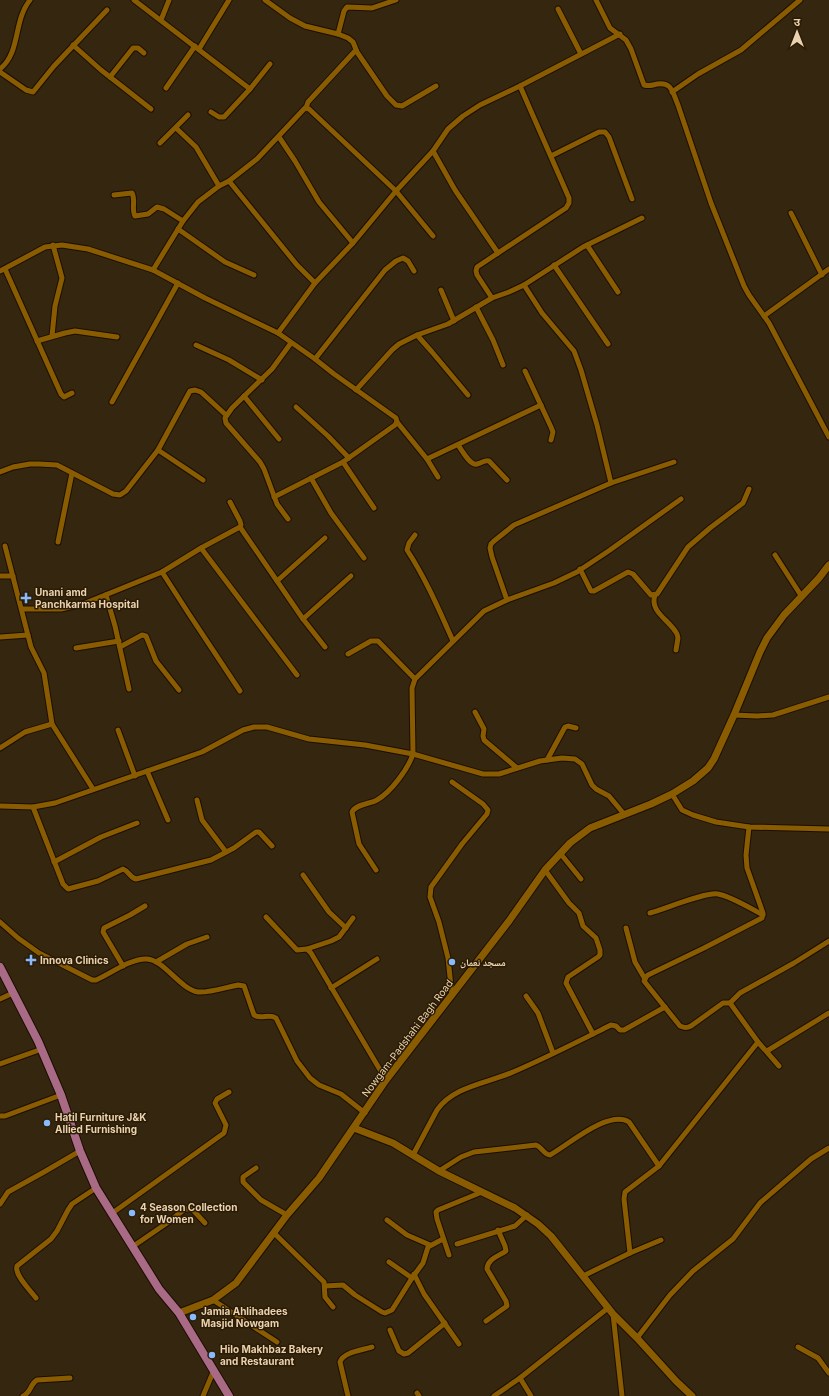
<svg xmlns="http://www.w3.org/2000/svg" width="829" height="1396" font-family="Inter,'Noto Naskh Arabic','Noto Sans Devanagari',sans-serif">
<style>
.lines{fill:none;stroke-linecap:round;stroke-linejoin:round}
.street-casing{stroke:#1c0e00;stroke-width:7}
.secondary-casing{stroke:#1c0e00;stroke-width:9}
.primary-casing{stroke:#1c0e00;stroke-width:10}
.street{stroke:#895c02;stroke-width:5}
.secondary{stroke:#895c02;stroke-width:7}
.primary{stroke:#a96a85;stroke-width:8}
.poi-dot{fill:#88bafc;stroke:#2b1c05;stroke-width:1.5}
.labels{text-anchor:middle;dominant-baseline:central;stroke-width:3;stroke-linejoin:round;paint-order:stroke}
.poi-label{font-size:10px;font-weight:bold;fill:#ead1af;stroke:#2b1c05;text-anchor:start}
.street-label{font-size:10px;fill:#ead1af;stroke:#2b1c05}
</style>
<rect width="100%" height="100%" fill="#35260f"/>
<g class="lines">
<g class="street-casing">
<g id="street">
<path d="M134,0L250,89"/>
<path d="M265,0L290,18L305,26L338,34L348,38L353,42L357,52L387,96L396,105L402,106L436,86"/>
<path d="M596,0L610,28L626,40L631,49L644,85C648,86 649,86 653,85C672,80 672,91 678,105L711,203L744,286L749,295L769,323L829,437"/>
<path d="M558,9L581,54"/>
<path d="M161,20L169,0"/>
<path d="M338,34L344,11L347,7L372,8L396,0"/>
<path d="M73,45L101,70L151,109"/>
<path d="M199,49L229,0"/>
<path d="M0,69C21,52 13,21 30,0"/>
<path d="M0,72L26,90L33,92L54,66L107,10"/>
<path d="M110,77L133,48H138L144,53"/>
<path d="M166,88L195,46"/>
<path d="M672,92L698,74L741,50L800,0"/>
<path d="M306,108L308,102L356,50"/>
<path d="M211,112L219,117H224L250,89L270,64"/>
<path d="M176,128L196,147L219,186"/>
<path d="M279,137L295,161L319,202L353,243"/>
<path d="M160,143L188,115"/>
<path d="M433,151L455,190L498,253"/>
<path d="M551,156L599,132H605L609,137L632,199"/>
<path d="M229,181L297,265L315,283"/>
<path d="M114,195L132,193C136,200 131,209 135,216L148,214L157,207L164,209L183,221"/>
<path d="M791,213L822,275"/>
<path d="M178,229L225,262L254,275"/>
<path d="M587,245L618,292"/>
<path d="M554,265L608,344"/>
<path d="M5,269L61,394L64,397L72,393"/>
<path d="M153,270L183,221L198,202L219,186L229,181L257,159L305,108L309,109L396,191L433,236"/>
<path d="M0,271L45,247L62,245L88,249L153,270L205,298L278,333L315,359L334,374L396,418L397,422L395,425L343,462L274,497"/>
<path d="M524,285L542,313L574,351L581,370L597,425L611,483"/>
<path d="M441,290L454,321"/>
<path d="M492,298L477,275L476,271L477,267L566,208L569,203V198L520,86"/>
<path d="M476,307L493,340L503,365"/>
<path d="M764,316L829,269"/>
<path d="M278,333L315,283L353,243L396,191L433,151L448,129L463,116L480,105L520,86L620,34"/>
<path d="M417,335L432,352L468,395"/>
<path d="M52,336L55,306L62,278L53,245"/>
<path d="M37,341L65,333L75,331L117,337"/>
<path d="M196,345L229,360L262,380"/>
<path d="M315,359L385,270L396,261L403,258L408,261L414,271"/>
<path d="M525,371L551,427L553,432L551,440"/>
<path d="M356,390L392,350L399,344L417,335L448,324L492,298L509,292L524,285L583,247L642,218"/>
<path d="M244,396L279,439"/>
<path d="M112,402L178,283"/>
<path d="M296,407L328,436L349,458"/>
<path d="M397,422L427,459L438,477"/>
<path d="M458,445C462,450 470,466 477,464C482,463 484,460 489,461L507,480"/>
<path d="M158,450L203,480"/>
<path d="M427,459L541,405"/>
<path d="M343,462L374,508"/>
<path d="M0,472L13,467L30,464H39L57,465L113,494L120,495L126,491L158,450L190,391L195,390L201,392L226,415"/>
<path d="M311,478L331,513L364,558"/>
<path d="M288,519L277,504L264,469L260,462L226,423L225,418L232,408L272,369L291,343"/>
<path d="M240,527L303,619L325,647"/>
<path d="M415,535L409,543L407,550C426,579 439,610 453,641"/>
<path d="M58,542L72,473"/>
<path d="M5,546L31,647L44,673L52,724L93,789"/>
<path d="M201,548L297,675"/>
<path d="M775,555L802,597"/>
<path d="M580,569L591,591H594L628,572L633,574L651,595L657,594L688,547L710,528L743,503L749,489"/>
<path d="M162,572L189,614L240,691"/>
<path d="M0,576H13"/>
<path d="M277,581L325,538"/>
<path d="M106,595L115,626L129,689"/>
<path d="M655,595C649,612 670,620 677,634L678,638L676,650"/>
<path d="M507,600L492,557L490,548L491,544L494,541L514,525L581,496L611,483L674,462"/>
<path d="M22,609H61L83,604L162,572L201,548L240,527L241,525L240,521L230,502"/>
<path d="M303,619L351,576"/>
<path d="M0,637L28,635"/>
<path d="M120,647L142,635L146,636L156,661L179,690"/>
<path d="M76,648L119,641"/>
<path d="M348,654L371,641H378L415,679"/>
<path d="M475,712L484,729L483,736L484,740L517,768"/>
<path d="M734,715L757,716L773,715L829,697"/>
<path d="M118,730L135,776"/>
<path d="M0,748L25,732L52,724"/>
<path d="M547,760L565,727L568,726L576,728"/>
<path d="M147,771L168,820"/>
<path d="M452,782L483,804L488,810L487,814L462,844L431,887L430,897L439,922L448,958L452,996"/>
<path d="M672,794L682,810L693,815L716,822L749,827L829,829"/>
<path d="M197,800L202,820L226,852"/>
<path d="M0,806L33,807L55,803L202,752L243,730L254,727H267L309,739L365,745L413,754L483,774H499L540,761L562,758L575,759L582,764L592,785L596,789L609,796L624,814"/>
<path d="M33,807L63,884L68,889L98,881L123,869C129,871 130,878 136,879L211,860L234,848L256,832H259L272,846"/>
<path d="M749,827L746,855L747,868L763,913L762,918L704,948L648,975L646,977L644,981L680,1026C685,1028 687,1028 691,1026L723,1003H730L758,1042L779,1066"/>
<path d="M560,853L581,879"/>
<path d="M54,862L101,837L137,823"/>
<path d="M376,870L359,844L352,812C356,804 370,804 377,800C391,792 408,769 413,754L412,688L415,679L484,611L507,600L554,583L577,572L610,550L681,499"/>
<path d="M545,870L569,903L579,913L583,926L596,938L600,950V955L598,957L568,977L566,983L593,1034"/>
<path d="M303,875L329,912L346,928"/>
<path d="M650,913C665,909 705,892 718,894C730,896 752,909 763,915"/>
<path d="M266,917L297,950L307,949L311,953L386,1080"/>
<path d="M0,922L18,938L39,953L92,980H96C110,974 131,958 147,959C164,960 180,989 198,992C209,993 227,987 238,985L244,986L254,1015C261,1020 269,1013 276,1018L297,1061L310,1078L319,1085L341,1094L365,1113"/>
<path d="M626,928L635,962L645,979"/>
<path d="M307,949L331,941L339,937L353,918"/>
<path d="M156,962L187,944L207,937"/>
<path d="M123,966L103,932L104,928L130,915L145,906"/>
<path d="M331,988L377,959"/>
<path d="M526,996L538,1013L553,1053"/>
<path d="M0,999L13,993"/>
<path d="M730,1003L740,993L794,963L829,941"/>
<path d="M767,1051L829,1013"/>
<path d="M0,1064L42,1049"/>
<path d="M0,1116H5L61,1095"/>
<path d="M413,1155L437,1110C454,1086 488,1083 513,1072C546,1058 579,1041 611,1025L616,1026L620,1030H624L665,1007"/>
<path d="M256,1168L243,1177V1182L261,1200L287,1215"/>
<path d="M439,1171L461,1157L474,1152L536,1145C542,1147 544,1155 550,1155C568,1145 609,1109 629,1122L659,1166"/>
<path d="M0,1204L8,1192L44,1172L80,1151"/>
<path d="M111,1214L224,1133L226,1125L215,1103L217,1099L229,1092"/>
<path d="M387,1220L407,1235L430,1245"/>
<path d="M274,1233L324,1282L325,1297L333,1307"/>
<path d="M457,1244L515,1226L527,1215"/>
<path d="M132,1247L167,1223L185,1209H192L205,1223"/>
<path d="M630,1253L624,1199L625,1192L659,1166L758,1042"/>
<path d="M449,1255L437,1219L436,1212L438,1210L482,1192"/>
<path d="M389,1262L412,1278"/>
<path d="M414,1274L424,1294L459,1344"/>
<path d="M583,1276L630,1253L661,1240"/>
<path d="M325,1286L343,1285L355,1295L382,1312L385,1313L392,1310L412,1278L423,1263L428,1247L443,1239"/>
<path d="M36,1298C31,1291 14,1275 17,1266L51,1239L57,1231L68,1210L72,1204L96,1188"/>
<path d="M213,1300L277,1342"/>
<path d="M613,1314L622,1396"/>
<path d="M486,1321L507,1306L506,1301L487,1269C487,1259 499,1256 506,1251L505,1246L498,1230"/>
<path d="M390,1330L399,1351L404,1354L408,1353L445,1323"/>
<path d="M637,1338L670,1295L693,1271L733,1239L760,1203L811,1159L829,1148"/>
<path d="M798,1347L818,1358L829,1373"/>
<path d="M520,1378L531,1396"/>
<path d="M417,1393L419,1396"/>
<path d="M23,1396C31,1393 30,1384 37,1380L70,1378"/>
<path d="M203,1396L214,1370"/>
<path d="M348,1396L340,1362C343,1352 363,1350 372,1347"/>
<path d="M494,1396L520,1378L608,1308"/>
</g>
</g>
<g class="secondary-casing">
<g id="secondary">
<path d="M354,1128L393,1143L439,1171L515,1208L538,1224L551,1236L613,1314L637,1338L676,1381L692,1396"/>
<path d="M179,1313L213,1300L236,1283L287,1215L319,1178L386,1080L509,921L545,870L570,843L590,828L651,804L672,794L693,781L708,768L714,759L734,715L760,652L767,638L784,615L819,578L829,565"/>
</g>
</g>
<g class="primary-casing">
<path id="primary" d="M0,967L38,1041L61,1095L80,1151L96,1188L159,1289L179,1313L229,1396"/>
</g>
<use href="#street" class="street"/>
<use href="#secondary" class="secondary"/>
<use href="#primary" class="primary"/>
</g>
<g class="poi-dot">
<path d="M24 592h4v4h4v4h-4v4h-4v-4h-4v-4h4z"/>
<path d="M29 954h4v4h4v4h-4v4h-4v-4h-4v-4h4z"/>
<circle cx="452" cy="962" r="4"/>
<circle cx="47" cy="1123" r="4"/>
<circle cx="132" cy="1213" r="4"/>
<circle cx="193" cy="1317" r="4"/>
<circle cx="212" cy="1355" r="4"/>
</g>
<g class="labels">
<g class="poi-label">
<text x="35" y="592">Unani amd<tspan x="35" dy="12">Panchkarma Hospital</tspan></text>
<text x="40" y="960">Innova Clinics</text>
<text x="460" y="962">مسجد نعمان</text>
<text x="55" y="1117">Hatil Furniture J&amp;K<tspan x="55" dy="12">Allied Furnishing</tspan></text>
<text x="140" y="1207">4 Season Collection<tspan x="140" dy="12">for Women</tspan></text>
<text x="201" y="1311">Jamia Ahlihadees<tspan x="201" dy="12">Masjid Nowgam</tspan></text>
<text x="220" y="1349">Hilo Makhbaz Bakery<tspan x="220" dy="12">and Restaurant</tspan></text>
</g>
<g class="street-label">
<text transform="translate(407 1038) rotate(-53)">Nowgam-Padshahi Bagh Road</text>
</g>
</g>
<g transform="translate(797 32)" stroke="#2b1c05" stroke-width="3" paint-order="stroke">
<path d="M0-3L7 15L0 10L-7 15Z" fill="#ead1af"/>
<text y="-6" font-size="11" font-weight="bold" text-anchor="middle" fill="#ead1af">उ</text>
</g>
</svg>
